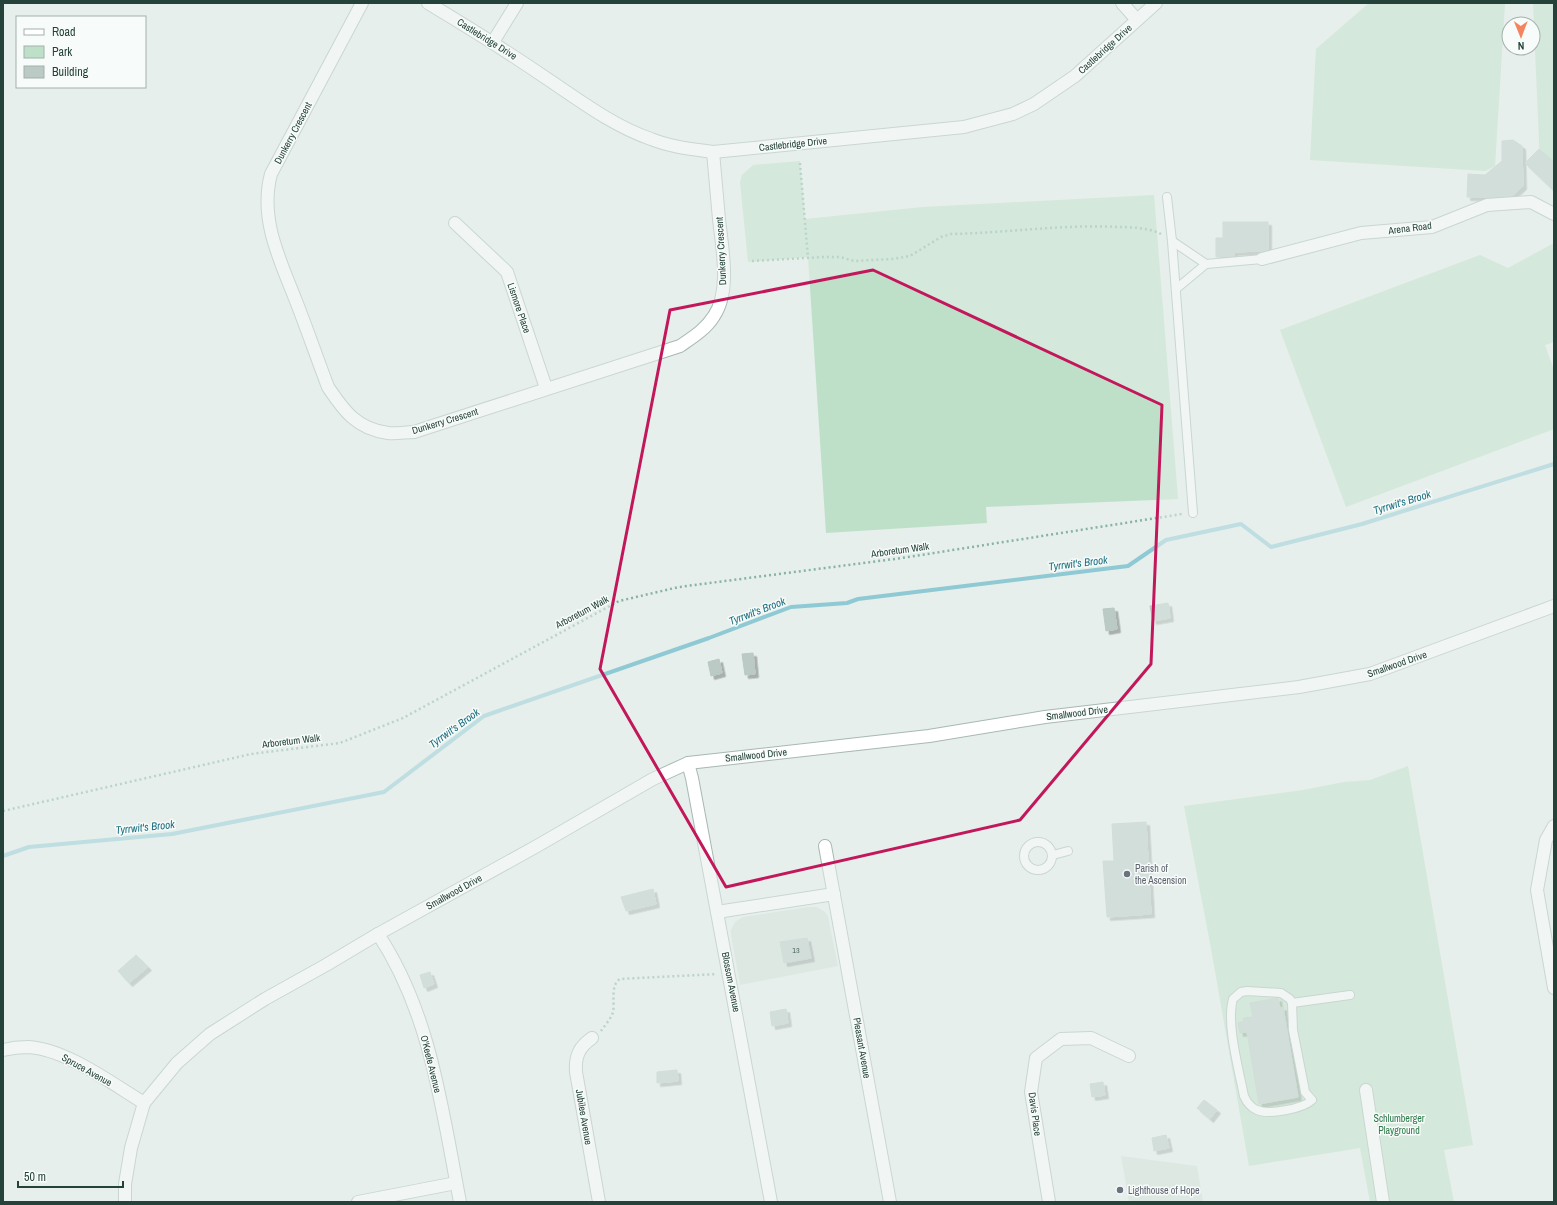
<svg xmlns="http://www.w3.org/2000/svg" width="1557" height="1205" font-family="'Archivo Narrow',sans-serif">
<style>
.built{fill:#d4dfda}
.green{fill:#bfe0c8}
.lines{fill:none;stroke-linecap:round;stroke-linejoin:round}
.stream{stroke:#8ec9d4;stroke-width:4}
.building{fill:#bbcac4;stroke:#b8c9c2;filter:url(#shadow)}
.service-casing{stroke:#a8b8b2;stroke-width:10}
.minor-casing{stroke:#a8b8b2;stroke-width:14}
.tertiary-casing{stroke:#a8b8b2;stroke-width:14}
.path{stroke:#86b3a5;stroke-width:2.5;stroke-dasharray:2 3;stroke-linecap:butt}
.service{stroke:#fff;stroke-width:8}
.minor{stroke:#fff;stroke-width:12}
.tertiary{stroke:#fff;stroke-width:12}
.marked{fill:none;stroke:#c2185b;stroke-width:3;stroke-linejoin:round}
.worship-dot{fill:#6b7280;stroke:#f7fbf9;stroke-width:1.5}
.labels{text-anchor:middle;dominant-baseline:central;stroke-width:3;stroke-linejoin:round;paint-order:stroke}
.number-label{font-size:8px;fill:#4a645c}
.street-label{font-size:10px;fill:#24423a;stroke:#f7fbf9}
.worship-label{font-size:10px;fill:#5b616d;stroke:#f7fbf9;text-anchor:start}
.park-label{font-size:10px;fill:#2d7a4b;stroke:#f7fbf9}
.water-label{font-size:11px;font-style:italic;fill:#1c6f80;stroke:#f7fbf9}
</style>
<defs>
<filter id="shadow"><feDropShadow dx="3.5" dy="3.5" stdDeviation="0" flood-color="#0004"/></filter>
</defs>
<rect width="100%" height="100%" fill="#e6efeb"/>
<g class="built">
<path d="M808,907H817L825,912L828,916L838,966L740,985L731,935V930L735,922L743,917Z"/>
<path d="M1121,1156L1197,1166L1203,1202H1129Z"/>
</g>
<g class="green">
<path d="M1369,3H1505L1495,166L1485,171L1310,160L1316,49Z"/>
<path d="M1533,3H1554V163L1540,164Z"/>
<path d="M800,161L805,219L923,207L1154,195L1178,499L986,507L987,523L826,533L808,257L748,262L740,182L742,175L753,165Z"/>
<path d="M1554,243V342L1545,345L1554,370V429L1346,507L1280,330L1480,255L1508,268Z"/>
<path d="M1408,766L1473,1145L1444,1150L1454,1202H1370L1360,1148L1249,1166L1212,954L1184,806L1303,790L1344,782L1370,780Z"/>
</g>
<g class="lines">
<path class="stream" d="M3,856L29,847L172,834L384,792L484,716L709,638L791,607L847,603L858,599L1128,566L1166,540L1241,524L1271,547L1362,524L1554,464"/>
</g>
<g class="building">
<path d="M1513,140L1522,146L1523,186L1512,196L1487,197H1467L1468,174L1485,175L1502,161V141Z"/>
<path d="M1539,149L1554,163V191L1525,163Z"/>
<path d="M1223,222H1268V250L1261,251L1234,252V256L1216,257V238H1223Z"/>
<path d="M1168,603L1170,618L1153,621L1150,606Z"/>
<path d="M1114,608L1117,629L1106,631L1103,609Z"/>
<path d="M753,653L755,674L745,675L742,654Z"/>
<path d="M719,659L722,673L711,676L708,662Z"/>
<path d="M1146,822L1151,914L1107,917L1103,861H1114L1112,824Z"/>
<path d="M653,889L656,904L626,911L621,897Z"/>
<path d="M807,938L811,958L784,963L780,942Z"/>
<path d="M136,955L148,967L129,983L118,971Z"/>
<path d="M430,972L434,984L424,988L420,975Z"/>
<path d="M1278,998L1280,1008L1283,1007L1298,1097L1259,1104L1247,1032L1240,1033L1238,1023L1244,1021L1243,1018L1253,1017L1250,1003Z"/>
<path d="M786,1009L788,1023L772,1026L770,1012Z"/>
<path d="M677,1070L678,1081L657,1083V1072Z"/>
<path d="M1103,1082L1105,1095L1092,1097L1090,1084Z"/>
<path d="M1204,1100L1217,1110L1210,1119L1197,1108Z"/>
<path d="M1166,1135L1169,1148L1154,1151L1152,1138Z"/>
</g>
<g class="lines">
<g class="service-casing">
<g id="service">
<path d="M1167,197L1172,241L1193,513"/>
<path d="M1172,241L1206,264L1262,259"/>
<path d="M1176,289L1206,264"/>
<circle cx="1038" cy="856" r="14"/>
<path d="M1053,855L1068,851"/>
<path d="M1247,991L1281,993L1290,999L1292,1003L1293,1030L1304,1086L1305,1092L1312,1100C1303,1109 1268,1115 1257,1110C1250,1107 1247,1103 1244,1096C1239,1070 1226,1024 1233,999L1241,992Z"/>
<path d="M1292,1003L1350,995"/>
</g>
</g>
<g class="minor-casing">
<g id="minor">
<path d="M362,3L271,174C259,219 280,260 296,301C307,329 317,358 328,387C344,411 357,429 388,433C396,434 406,432 414,432L680,346C693,337 706,329 714,316C731,291 722,247 719,219C717,197 715,174 713,152"/>
<path d="M428,3C468,27 508,52 546,78C579,100 613,126 651,139C671,147 692,149 713,152L964,127L1013,114L1034,104L1075,76L1156,3"/>
<path d="M1122,3L1137,20"/>
<path d="M493,42L517,3"/>
<path d="M455,223L507,272L546,388"/>
<path d="M1262,259L1361,233L1432,227L1487,205L1531,202L1554,214"/>
<path d="M688,763L692,778L771,1202"/>
<path d="M1554,826L1546,840L1537,890L1554,988"/>
<path d="M825,846L890,1202"/>
<path d="M717,912L834,894"/>
<path d="M378,934C431,1014 442,1110 460,1202"/>
<path d="M592,1038C579,1047 575,1056 576,1072L599,1202"/>
<path d="M3,1050C11,1048 20,1047 28,1047C66,1049 111,1083 144,1103"/>
<path d="M1366,1090L1383,1202"/>
<path d="M358,1202L456,1183"/>
<path d="M1049,1202L1031,1092L1036,1058L1061,1039L1091,1038L1129,1056"/>
</g>
</g>
<g class="tertiary-casing">
<path id="tertiary" d="M125,1202V1184L131,1148L144,1103L177,1063L210,1034L265,999L326,965L378,934L537,846L653,779L688,763L929,736L1045,717L1299,687L1370,674L1554,606"/>
</g>
<g class="path">
<path d="M800,163L808,258"/>
<path d="M752,261L824,257H840L854,261L892,259L910,256L941,237L951,234C1007,233 1063,224 1119,227C1132,227 1149,228 1161,234"/>
<path d="M3,811L251,754L340,743L403,718L619,601L679,587L902,558L1182,514"/>
<path d="M601,1031C605,1025 611,1019 613,1012C615,1002 610,985 620,979L717,974"/>
</g>
<use href="#service" class="service"/>
<use href="#minor" class="minor"/>
<use href="#tertiary" class="tertiary"/>
</g>
<path d="M0 0H1557V1205H0ZM873,270L1162,405L1151,664L1020,820L726,887L600,669L670,310Z" fill="#e6efeb" fill-opacity=".55" fill-rule="evenodd"/>
<path class="marked" d="M873,270L1162,405L1151,664L1020,820L726,887L600,669L670,310Z"/>
<g class="worship-dot">
<circle cx="1127" cy="874" r="4"/>
<circle cx="1120" cy="1190" r="4"/>
</g>
<g class="labels">
<g class="number-label">
<text x="796" y="950">13</text>
</g>
<g class="street-label">
<text transform="translate(487 39) rotate(32)">Castlebridge Drive</text>
<text transform="translate(1105 49) rotate(-42)">Castlebridge Drive</text>
<text transform="translate(293 133) rotate(-62)">Dunkerry Crescent</text>
<text transform="translate(793 144) rotate(-6)">Castlebridge Drive</text>
<text transform="translate(1410 228) rotate(-7)">Arena Road</text>
<text transform="translate(721 251) rotate(-93)">Dunkerry Crescent</text>
<text transform="translate(519 308) rotate(71)">Lismore Place</text>
<text transform="translate(445 421) rotate(-17)">Dunkerry Crescent</text>
<text transform="translate(900 550) rotate(-8)">Arboretum Walk</text>
<text transform="translate(582 612) rotate(-28)">Arboretum Walk</text>
<text transform="translate(1397 664) rotate(-19)">Smallwood Drive</text>
<text transform="translate(1077 713) rotate(-7)">Smallwood Drive</text>
<text transform="translate(291 741) rotate(-7)">Arboretum Walk</text>
<text transform="translate(756 755) rotate(-6)">Smallwood Drive</text>
<text transform="translate(454 892) rotate(-29)">Smallwood Drive</text>
<text transform="translate(731 982) rotate(79)">Blossom Avenue</text>
<text transform="translate(862 1048) rotate(80)">Pleasant Avenue</text>
<text transform="translate(431 1064) rotate(76)">O'Keefe Avenue</text>
<text transform="translate(87 1070) rotate(29)">Spruce Avenue</text>
<text transform="translate(1035 1114) rotate(82)">Davis Place</text>
<text transform="translate(584 1117) rotate(80)">Jubilee Avenue</text>
</g>
<g class="worship-label">
<text x="1135" y="868">Parish of<tspan x="1135" dy="12">the Ascension</tspan></text>
<text x="1128" y="1190">Lighthouse of Hope</text>
</g>
<g class="park-label">
<text x="1399" y="1118">Schlumberger<tspan x="1399" dy="12">Playground</tspan></text>
</g>
<g class="water-label">
<text transform="translate(1402 502) rotate(-17)">Tyrrwit's Brook</text>
<text transform="translate(1078 563) rotate(-7)">Tyrrwit's Brook</text>
<text transform="translate(757 611) rotate(-21)">Tyrrwit's Brook</text>
<text transform="translate(454 728) rotate(-36)">Tyrrwit's Brook</text>
<text transform="translate(145 827) rotate(-6)">Tyrrwit's Brook</text>
</g>
</g>
<rect width="1557" height="1205" fill="none" stroke="#24423a" stroke-width="8"/>
<rect x="16" y="16" width="130" height="72" fill="#f7fbf9" stroke="#a3b1ad"/>
<rect x="24" y="29" width="20" height="6" fill="#ffffff" stroke="#a3b1ad"/>
<text x="52" y="36" font-size="12" fill="#24423a">Road</text>
<rect x="24" y="46" width="20" height="12" fill="#bfe0c8" stroke="#a3b1ad"/>
<text x="52" y="56" font-size="12" fill="#24423a">Park</text>
<rect x="24" y="66" width="20" height="12" fill="#bbcac4" stroke="#a3b1ad"/>
<text x="52" y="76" font-size="12" fill="#24423a">Building</text>
<g transform="translate(1521 36) rotate(179)"><circle r="19" fill="#f7fbf9" stroke="#a3b1ad"/>
<path d="M0-3L7 15L0 10L-7 15Z" fill="#f4845f"/>
<text y="-6" font-size="11" font-weight="bold" text-anchor="middle" fill="#24423a">N</text>
</g>
<path d="M18 1181v6h105v-6" fill="none" stroke="#24423a" stroke-width="2"/>
<text x="24" y="1181" font-size="12" fill="#24423a" stroke="#f7fbf9" stroke-width="3" paint-order="stroke">50 m</text>
</svg>
